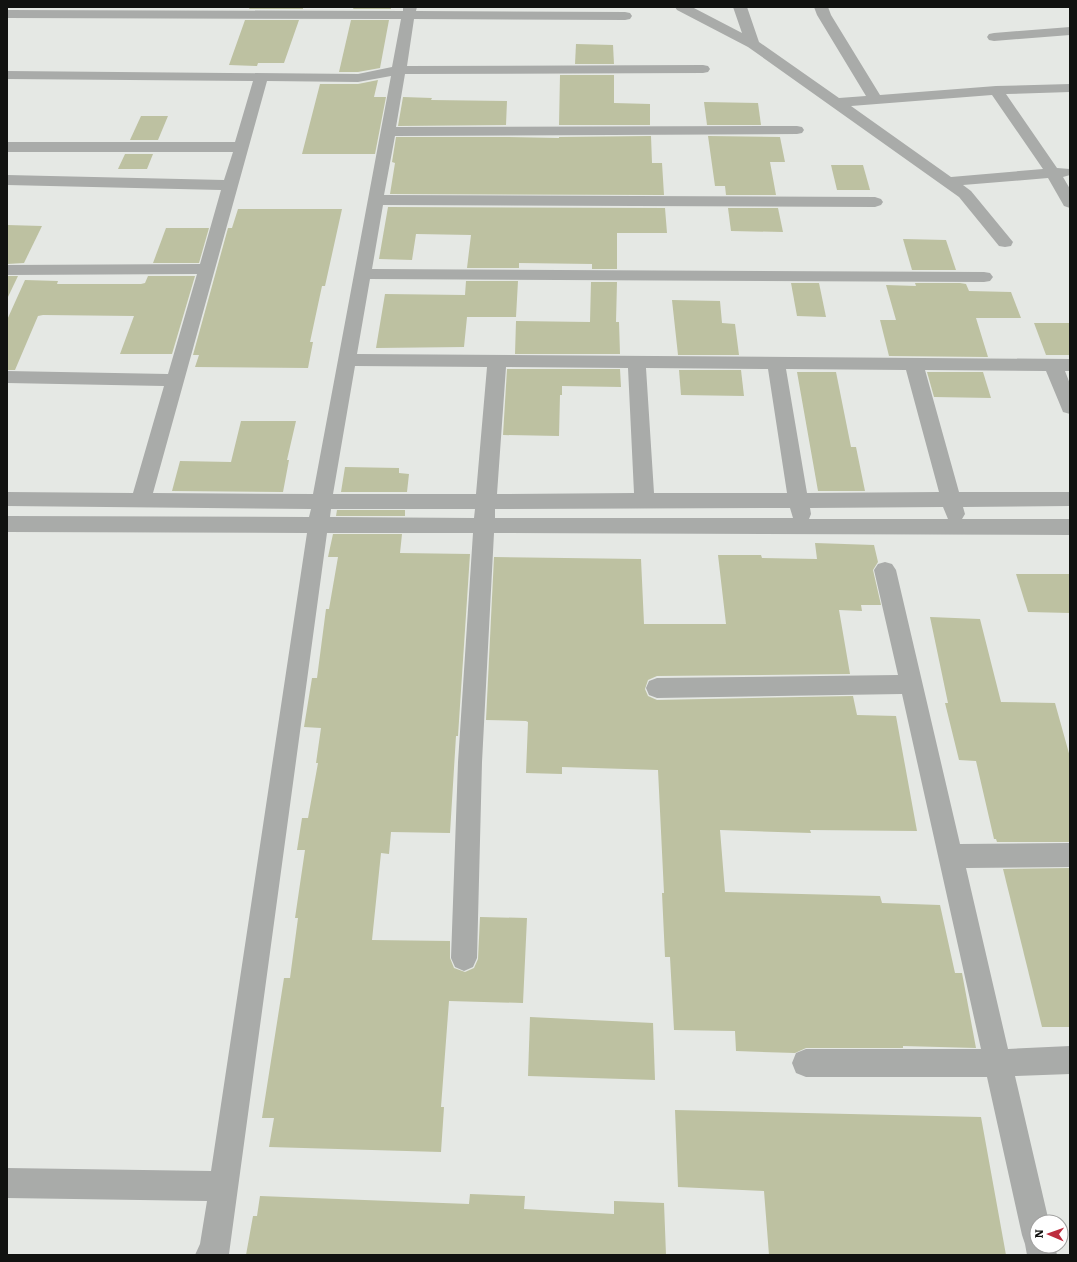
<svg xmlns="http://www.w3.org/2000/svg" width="1077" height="1262" font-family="Literata,serif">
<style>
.building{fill:#bdc1a1}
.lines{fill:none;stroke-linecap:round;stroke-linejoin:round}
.street{fill:#a9aba9;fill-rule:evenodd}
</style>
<rect width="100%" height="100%" fill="#e5e8e4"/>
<g class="building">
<path d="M250,7H303V9H249Z"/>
<path d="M354,7H391V9H353Z"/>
<path d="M245,20H299L284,63H258L257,66L229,65Z"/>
<path d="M351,20H389L380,68L358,72H339Z"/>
<path d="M576,44L613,45L614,64H575Z"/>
<path d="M560,75H614V103L650,104V125H559Z"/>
<path d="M378,80L374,97H386L375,154H302L320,84H358Z"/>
<path d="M403,97L432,98L431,100L507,101L506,125L398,126Z"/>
<path d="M704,102L758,103L761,125H707Z"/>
<path d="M141,116H168L158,140H130Z"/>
<path d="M651,136L652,163H662L664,195L390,194L395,163L392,162L396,137H505L559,138V137Z"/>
<path d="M708,136L780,137L785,162H770L776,195H726L725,186H715Z"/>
<path d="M125,154H153L147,169H118Z"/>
<path d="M831,165H863L870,190H837Z"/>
<path d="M388,207L665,208L667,233H617V269H592V264L519,263V268H467L471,235L416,234L412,260L379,259Z"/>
<path d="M728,208H778L783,232L731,231Z"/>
<path d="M238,209H342L325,286H322L310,342H313L308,368L195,367L199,355H193L228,228H232Z"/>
<path d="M7,225L42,226L24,263L7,264Z"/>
<path d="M166,228H209L199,263H153Z"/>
<path d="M903,239L946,240L956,270H912Z"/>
<path d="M7,276H18L7,299Z"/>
<path d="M148,276H195L172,354H120L134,316L43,315L38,316L15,370H7V320L25,280L58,281L57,284H141L145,283Z"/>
<path d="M466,281H518L516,317H467L464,347L376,348L385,294L465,295Z"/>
<path d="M591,282H617L616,322H619L620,354H515L516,321L590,322Z"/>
<path d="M791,283H819L826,317L797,316Z"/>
<path d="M915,283H960L966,284L969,291L1011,292L1021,318H976L988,357L889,356L880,320H896L886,285L916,286Z"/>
<path d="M672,300L720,301L722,323L735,324L739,355H678Z"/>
<path d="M1034,323H1070V355H1046Z"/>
<path d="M507,369H620L621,387L562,386V395H560L559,436L503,435Z"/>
<path d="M679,370H741L744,396L681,395Z"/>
<path d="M797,372H836L851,447H856L865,491H818Z"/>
<path d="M927,372H983L991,398L934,397Z"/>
<path d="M241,421H296L287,460H289L283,492L172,491L180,461L231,462Z"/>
<path d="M345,467L399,468V473L409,474L407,492H341Z"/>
<path d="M337,510H405V516H336Z"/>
<path d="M333,534H402L400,553L470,554L458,736H456L450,833L391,832L389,854L381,853L372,940L450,941V958L454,968L465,972L474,968L478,959L480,917L527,918L523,1003L449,1001L441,1107H444L441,1152L269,1147L274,1118H262L284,978H290L298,918H295L305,850H297L302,818H308L318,763H316L321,728L304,727L312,678H317L326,609H329L338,557H328Z"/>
<path d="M815,543L874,545L878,562L873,570L881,605H861L862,611L839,610L850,674L657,676L648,680L645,689L648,696L657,700L853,696L857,715L896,716L917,831L810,830L811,833L720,830L725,892L880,896L882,903L940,905L955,973H962L976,1048L903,1046V1048H806L795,1053L736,1051L735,1031L674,1030L670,957H665L662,893H664L658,770L562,767V774L526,773L528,722L526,721L486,720L494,557L641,559L644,624H726L718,555H761L762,558L817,559Z"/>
<path d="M1016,574H1070V613L1028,612Z"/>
<path d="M930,617L980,619L1001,702L1055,703L1070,757V842H997L996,839H994L976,761L959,760L945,703H948Z"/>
<path d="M1070,868V1027H1042L1003,869Z"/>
<path d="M530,1017L653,1023L655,1080L528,1076Z"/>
<path d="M675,1110L981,1117L1006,1255H769L764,1191L678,1187Z"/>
<path d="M470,1194L525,1196L524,1209L614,1214V1201L664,1203L666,1255H246L253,1216H257L260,1196L469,1204Z"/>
</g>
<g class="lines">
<g class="street">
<path d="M403,7H417L416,11L625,12L630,13L632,16L630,19L625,20L414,19L407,66L703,65L708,66L710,69L708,72L703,73L405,74L396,127L797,126L802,127L804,130L802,133L797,134L395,136L384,195L875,197L881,199L883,202L881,205L875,207L383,205L372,269L984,272L990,273L993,277L990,281L984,282L370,279L357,354L1070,359V371H1065L1070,384V414L1063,412L1061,407L1046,371L925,370L959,492H1070V506L963,507L965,514L962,519H1070V535L494,533L482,762L477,958L473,967L464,971L455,967L451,958L458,762L473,533H327L229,1254L195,1255L200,1244L207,1201L7,1198V1168L211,1171L307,533L7,532V516L309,517L311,509L7,506V492L133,493L164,386L7,383V371L168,374L197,274L7,275V265L200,264L221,190L7,185V175L224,180L233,152H7V142H235L253,81L7,79V71L358,74L392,67L401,19L7,18V10L403,11ZM391,76L313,494L153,493L267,81L358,82ZM355,366L487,367L476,494H333ZM506,367L628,368L634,493L497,494ZM646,368L768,369L787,493H654ZM786,369L906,370L939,492L807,493ZM943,507L948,519H809L811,514L810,508ZM790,508L793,518H495V509ZM331,509H475L474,518L330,517Z"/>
<path d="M675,7H692L742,33L733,7H747L759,42L839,98L866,96L817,15L814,7H828L831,15L880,95L996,86L1070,84V92L1006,94L1057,168L1070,169V175L1063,177L1070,189V208L1064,206L1048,178L963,185L971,191L1013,242L1011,246L1005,247L999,246L959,197L748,47L677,10ZM992,95L1043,169L951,177L851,106Z"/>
<path d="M1070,27V35L994,41L989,40L987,37L989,34L994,33Z"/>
<path d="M885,562L892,564L896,570L960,844L1070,843V867L966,868L1008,1049L1070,1046V1074L1015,1076L1049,1222H1037V1246H1055L1057,1255H1027L1025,1244L1022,1235L987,1077H806L796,1073L792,1063L796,1053L806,1049H981L902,694L657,698L649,695L646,688L649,681L657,678L898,675L874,570L878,564Z"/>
</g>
</g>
<rect width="1077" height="1262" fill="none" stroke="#111210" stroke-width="16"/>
<g transform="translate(1049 1234) rotate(272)"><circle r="19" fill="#ffffff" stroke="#a0a09f"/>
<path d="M0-3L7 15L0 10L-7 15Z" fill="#bd2c3e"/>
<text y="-6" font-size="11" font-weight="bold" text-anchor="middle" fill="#111210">N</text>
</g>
</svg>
